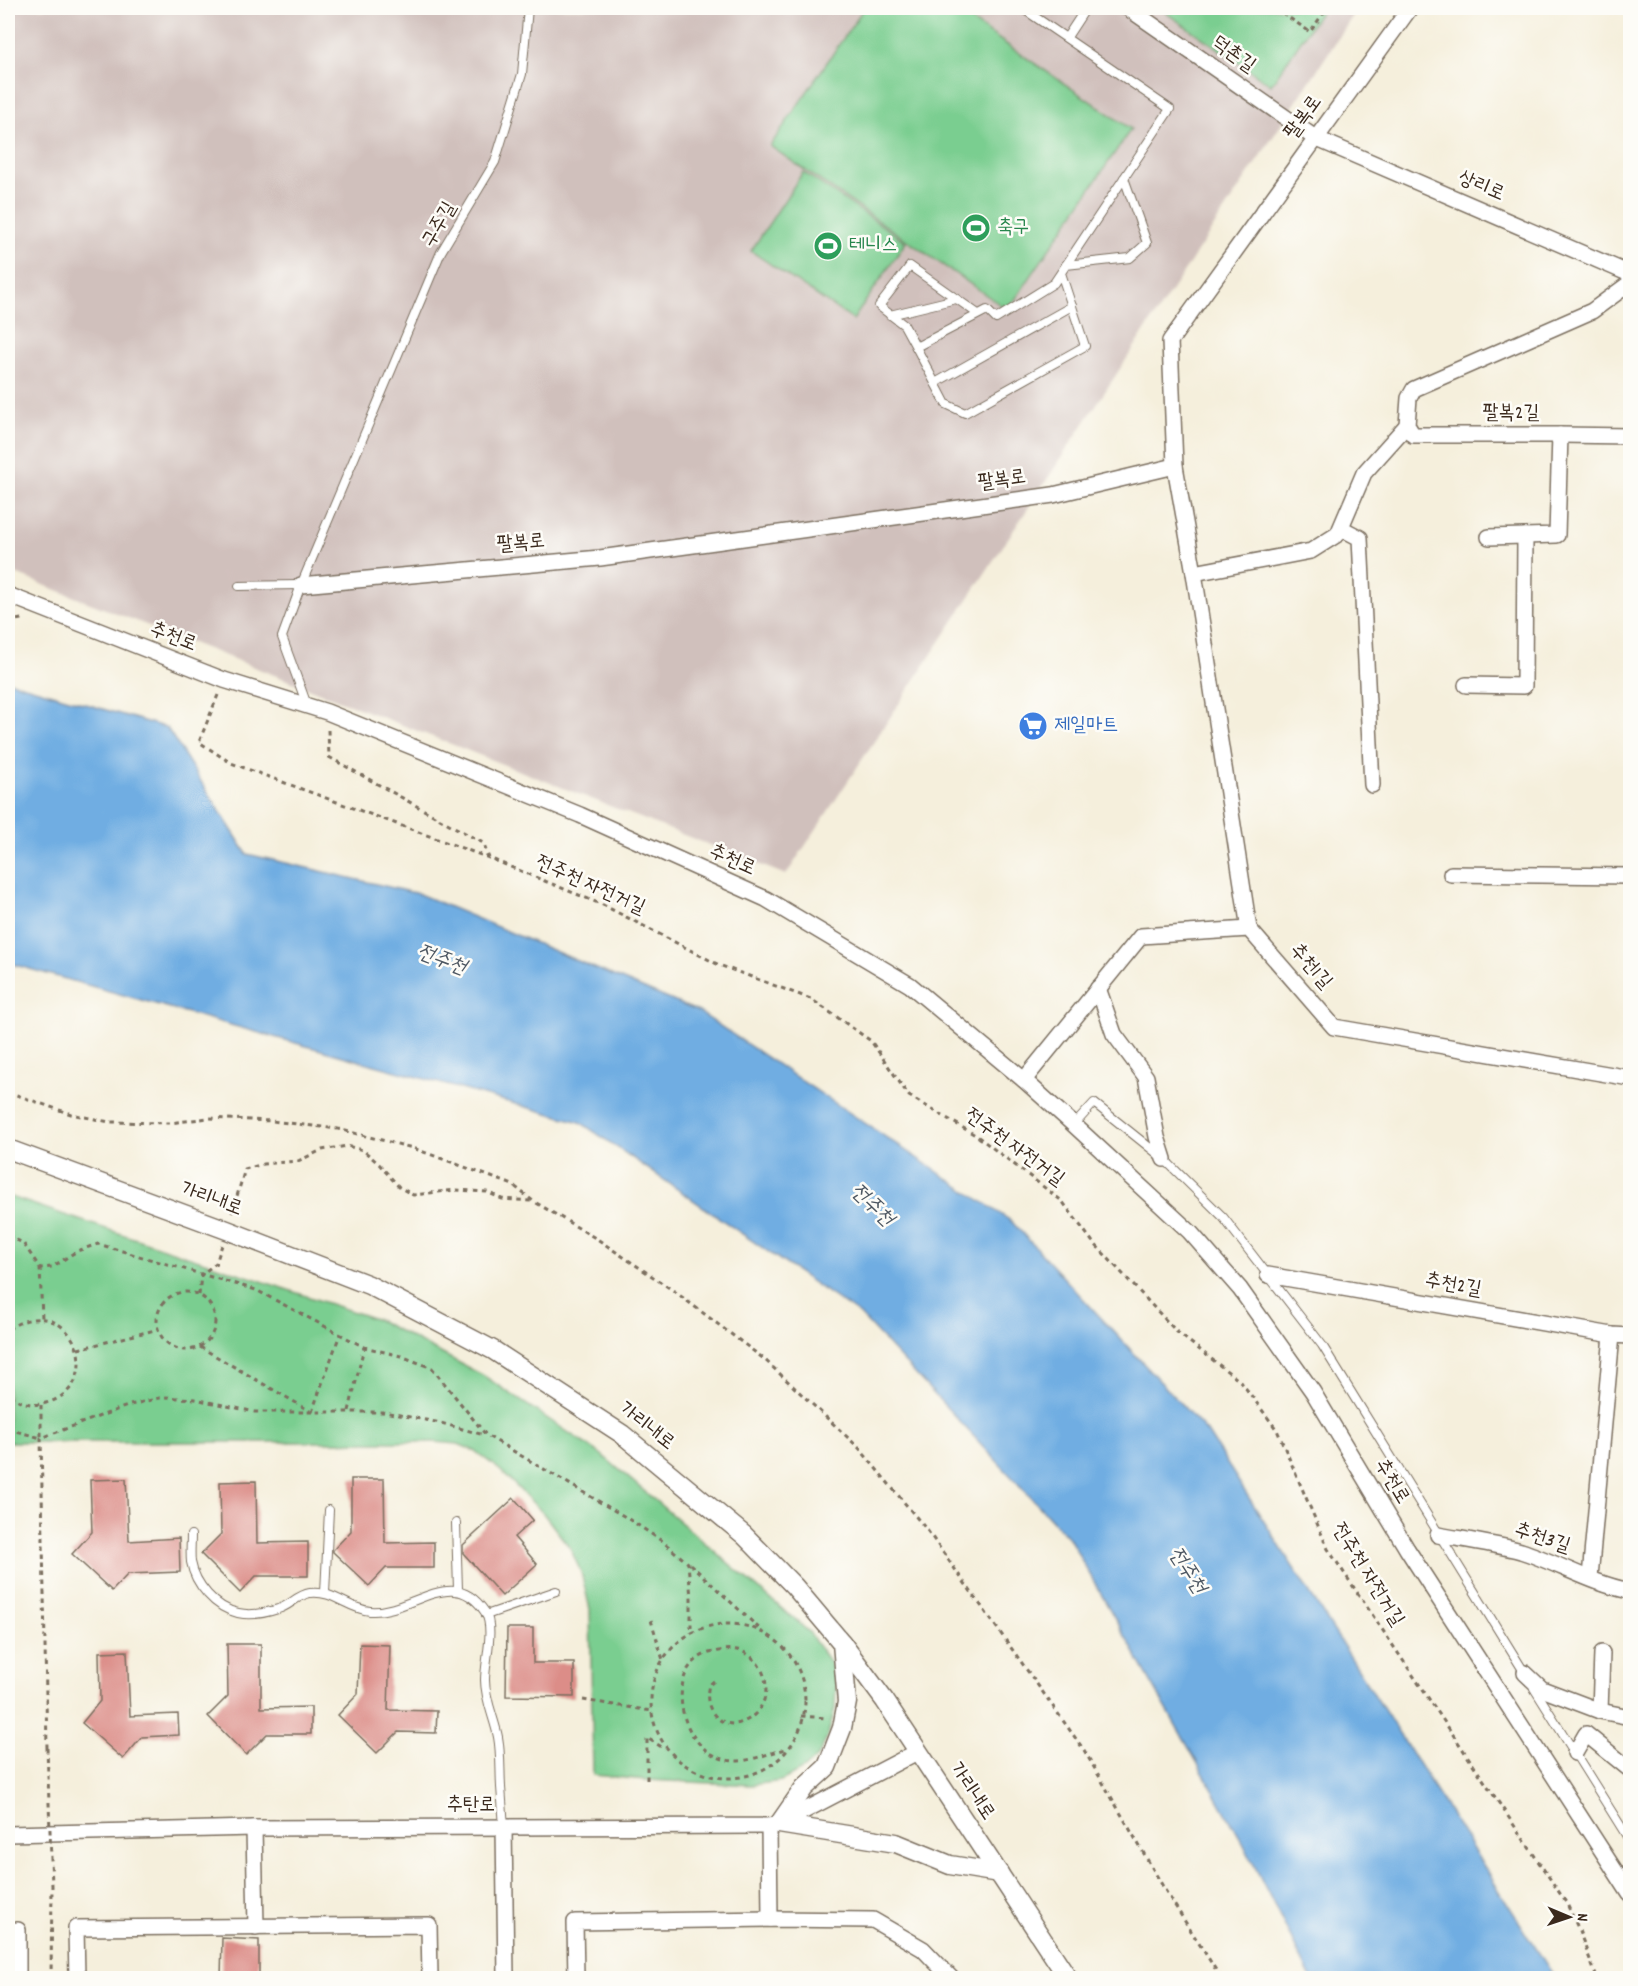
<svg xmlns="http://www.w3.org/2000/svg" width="1638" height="1986" font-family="Dekko,'Poor Story',sans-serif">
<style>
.industrial{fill:#d0c0bc}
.green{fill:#7ace90;stroke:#5a7c57;stroke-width:1.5}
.water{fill:#70ade2;stroke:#566c80;stroke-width:1.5}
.building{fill:#dc8d88}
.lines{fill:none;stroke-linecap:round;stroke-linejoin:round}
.service-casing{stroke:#7c6f60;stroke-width:10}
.minor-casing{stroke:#7c6f60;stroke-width:18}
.tertiary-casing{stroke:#7c6f60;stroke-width:21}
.path{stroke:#7c6f60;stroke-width:3;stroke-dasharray:4.5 4.5;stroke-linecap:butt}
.service{stroke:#fff;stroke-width:8}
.minor{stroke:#fff;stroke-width:15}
.tertiary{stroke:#fff;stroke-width:18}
.path-bridge{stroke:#7c6f60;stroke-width:3;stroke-dasharray:4.5 4.5;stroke-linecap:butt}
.labels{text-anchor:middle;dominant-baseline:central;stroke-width:5;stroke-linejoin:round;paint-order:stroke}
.street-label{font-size:20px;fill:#3b2a1e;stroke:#fdfcf7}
.leisure-label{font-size:20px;fill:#27864d;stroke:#fdfcf7;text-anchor:start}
.shop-label{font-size:20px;fill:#366cbe;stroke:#fdfcf7;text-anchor:start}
.water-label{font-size:21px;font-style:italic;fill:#4e5863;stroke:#fdfcf7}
</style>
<rect width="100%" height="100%" fill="#fdfcf7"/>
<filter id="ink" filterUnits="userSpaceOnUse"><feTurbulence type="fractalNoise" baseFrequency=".0167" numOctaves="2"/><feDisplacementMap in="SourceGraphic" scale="12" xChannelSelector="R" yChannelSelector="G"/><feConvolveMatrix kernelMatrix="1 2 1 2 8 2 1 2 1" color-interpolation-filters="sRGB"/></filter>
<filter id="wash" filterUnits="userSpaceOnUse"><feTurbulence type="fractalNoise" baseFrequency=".008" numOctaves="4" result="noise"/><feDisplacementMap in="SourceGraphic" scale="24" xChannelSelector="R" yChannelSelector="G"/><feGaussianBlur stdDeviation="1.35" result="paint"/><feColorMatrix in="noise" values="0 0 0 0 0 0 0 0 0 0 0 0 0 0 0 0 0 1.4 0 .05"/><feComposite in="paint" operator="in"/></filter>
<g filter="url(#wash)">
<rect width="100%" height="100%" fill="#f5efdc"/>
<path class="industrial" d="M8,8H1358L786,875L8,571Z"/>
<g class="green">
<path d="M864,8H953L1131,129L1008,310L770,146Z"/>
<path d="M1159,8H1323L1271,85Z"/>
<path d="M803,172L906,242L853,320L751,251Z"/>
<path d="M8,1196L378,1320L484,1376L602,1455L808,1631L831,1664L836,1686L835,1709L828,1735L819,1755L804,1769L781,1781L752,1785L647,1780L593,1775L590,1609L581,1572L570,1548L543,1513L500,1470L475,1451L458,1444L435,1442H8Z"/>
</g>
<path class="water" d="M8,681L167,728L247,854L419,894L699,1012L1011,1221L1207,1432L1555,1978H1311L1242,1841L1069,1538L860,1315L580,1122L8,963Z"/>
<g id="blocks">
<g class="building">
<path d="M126,1479L129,1541L179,1538L180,1572L128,1574L112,1591L72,1554L92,1532L90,1480Z"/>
<path d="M351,1479H384L385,1543L434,1542V1568H386L369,1586L333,1552V1550L351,1531Z"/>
<path d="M256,1481L257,1543L308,1542V1576H256L240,1593L201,1554L221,1534L220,1482Z"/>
<path d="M514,1498L533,1520L514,1537L537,1564L502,1596L463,1553V1545Z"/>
<path d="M507,1628H533V1663H574V1697L506,1696Z"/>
<path d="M227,1644H261V1708L311,1707V1734H267L246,1755L208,1716L228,1696Z"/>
<path d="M360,1644L390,1645L388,1710L437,1711L436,1733L398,1732L377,1753L338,1715L358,1694Z"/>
<path d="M127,1651L130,1716L178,1714L179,1735L142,1737L123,1759L82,1723L100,1701L99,1652Z"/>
<path d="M222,1938L259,1940V1978H221Z"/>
</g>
</g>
</g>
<g filter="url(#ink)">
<use href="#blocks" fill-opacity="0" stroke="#7c6f60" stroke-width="1.5"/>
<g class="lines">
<g class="service-casing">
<g id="service">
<path d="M1022,8L1170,109L1054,283L996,319L987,310L916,347L946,404L965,413L1085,346L1061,273"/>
<path d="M1067,37L1086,8"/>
<path d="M1066,265L1130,258L1147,243L1124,178"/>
<path d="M890,315L956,299"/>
<path d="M916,347L904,325L879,306L910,266L978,314"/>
<path d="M935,383L1072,306"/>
<path d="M239,586L301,585"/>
<path d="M308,705H307L282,637L301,585L441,252L495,162L522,74L528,8"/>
<path d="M1074,1125L1094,1103L1164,1159L1223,1217L1322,1345L1526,1675"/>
<path d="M456,1523L458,1590"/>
<path d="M191,1535C191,1544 190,1553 191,1562C195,1584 215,1608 238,1613C251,1616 266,1613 278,1609C290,1606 297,1595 310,1593C333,1590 348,1609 370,1611C412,1614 453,1563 485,1612C495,1628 485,1661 485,1680C485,1700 494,1717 498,1737C501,1753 500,1770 501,1787C502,1800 503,1814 504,1827"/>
<path d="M325,1593L329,1510"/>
<path d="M486,1615L556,1591"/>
<path d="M1534,1688L1630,1841"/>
</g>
</g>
<g class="minor-casing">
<g id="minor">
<path d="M1128,8L1315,138L1630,274"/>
<path d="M1560,435L1630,436"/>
<path d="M1341,528L1360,538L1372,785"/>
<path d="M1489,537L1557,535L1560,435H1413L1407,425L1409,398L1414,389L1592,311L1630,283"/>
<path d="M1194,573L1311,551L1338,534L1364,473L1407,425"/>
<path d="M301,585L600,558L1053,495L1175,466"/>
<path d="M8,595L224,680L327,712L580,815L766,899L910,985L1024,1080L1074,1125L1190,1232L1240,1289L1313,1392L1407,1549L1630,1894"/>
<path d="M1466,685L1524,686L1525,536"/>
<path d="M1451,874L1630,876"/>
<path d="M1249,929L1194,573L1175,466L1170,341L1410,8"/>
<path d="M1098,988L1114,1034L1146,1077L1157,1137L1164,1159"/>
<path d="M1024,1080L1141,936L1249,929L1334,1027L1630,1078"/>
<path d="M1268,1275L1612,1335L1630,1336"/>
<path d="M1438,1535C1466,1540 1494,1544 1521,1551C1558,1563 1593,1584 1630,1591"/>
<path d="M1590,1577L1612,1335"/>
<path d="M1525,1673L1542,1689L1600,1711L1630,1717"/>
<path d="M1600,1711L1602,1653"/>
<path d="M1575,1753L1586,1734L1628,1768L1630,1765"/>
<path d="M769,1826L770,1919"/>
<path d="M504,1827L506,1978"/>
<path d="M254,1828L256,1927"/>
<path d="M8,1834L254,1828L769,1826L779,1824L917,1752"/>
<path d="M8,1931L18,1930V1978"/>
<path d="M77,1978L76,1928L429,1925L430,1978"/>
<path d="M576,1978L575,1922L770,1919L873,1920L923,1949L951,1978"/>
</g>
</g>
<g class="tertiary-casing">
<g id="tertiary">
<path d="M8,1149L227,1230L369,1285L493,1350L622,1434L744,1535L794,1586L842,1643L885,1701L1068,1978"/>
<path d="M842,1643L847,1702L842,1728L827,1767L804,1788L779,1824L896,1843L950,1865L999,1873"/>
</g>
</g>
<g class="path">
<path d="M1275,8L1310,32L1327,8"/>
<path d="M8,621L22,619"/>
<path d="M218,695L199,742L231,763L489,858L603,905L719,965L811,999L871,1041L909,1096L977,1136L1062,1201L1092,1241L1177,1332L1241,1382L1277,1430L1328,1549L1567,1904L1578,1928L1597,1978"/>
<path d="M328,730L329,757L483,843L489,858"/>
<path d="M8,1092L71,1114L109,1122L170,1123L208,1118L272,1121L338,1129L413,1148L513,1185L533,1201L597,1239L674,1291L764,1359L859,1448L927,1530L1084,1750L1165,1890L1221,1978"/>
<path d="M232,1213L245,1169L263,1164L298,1161L322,1150L347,1146L363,1150L379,1164L399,1187L413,1195L456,1190L487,1192L502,1199L531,1201"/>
<path d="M8,1236L23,1243L40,1268L52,1267L77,1251L98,1244L256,1290L364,1347L401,1356L432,1368L486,1435L627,1518L662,1541L688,1563L691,1598V1633"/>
<path d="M40,1268L42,1319"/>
<circle cx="186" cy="1321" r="29"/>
<path d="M199,1295L201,1275L216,1263L222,1245"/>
<path d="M8,1329C72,1287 110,1386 46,1403C32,1407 19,1402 8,1394"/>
<path d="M200,1347L310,1411"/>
<path d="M78,1349L159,1329"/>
<path d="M349,1411L364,1347"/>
<path d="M312,1412L340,1334"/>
<path d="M8,1429L41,1438V1405"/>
<path d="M690,1564L762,1631"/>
<path d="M651,1620L663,1660"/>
<circle cx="728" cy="1701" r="77"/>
<path d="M714,1681L709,1685C701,1715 729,1737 754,1715C775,1696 767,1661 741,1651C733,1648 723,1650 714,1652C704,1653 694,1660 688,1669C669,1704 692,1758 734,1761C751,1762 770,1752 787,1749"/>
<path d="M583,1700L652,1711"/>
<path d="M801,1716L826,1718"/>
<path d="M47,1748L41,1438L130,1405L164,1397L195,1399L255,1412H384L441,1423L484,1435"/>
<path d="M647,1780V1738L665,1749"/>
<path d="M51,1978L52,1886"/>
</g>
<use href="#service" class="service"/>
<use href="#minor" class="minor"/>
<use href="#tertiary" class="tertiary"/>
<path class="path-bridge" d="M47,1748L52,1886"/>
</g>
</g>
<defs>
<g id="stadium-disc" transform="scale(1.5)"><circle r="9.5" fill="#2e9e5b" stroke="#fdfcf7"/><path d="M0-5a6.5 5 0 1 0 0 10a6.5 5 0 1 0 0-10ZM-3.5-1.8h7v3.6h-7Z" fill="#fff"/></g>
<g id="supermarket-disc" transform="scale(1.5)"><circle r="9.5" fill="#3f7fe0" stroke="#fdfcf7"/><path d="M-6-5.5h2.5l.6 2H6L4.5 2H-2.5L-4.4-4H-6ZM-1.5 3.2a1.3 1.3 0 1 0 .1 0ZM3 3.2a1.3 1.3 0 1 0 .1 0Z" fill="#fff"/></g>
</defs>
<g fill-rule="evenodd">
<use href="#stadium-disc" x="976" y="228"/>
<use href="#stadium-disc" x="828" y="246"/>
<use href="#supermarket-disc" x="1033" y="726"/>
</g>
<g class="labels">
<g class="street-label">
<text transform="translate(1233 55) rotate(35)">덕촌길</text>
<text transform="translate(1304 118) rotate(-54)">팔복로</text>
<text transform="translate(1481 187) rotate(23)">상리로</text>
<text transform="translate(440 225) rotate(-60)">구주길</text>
<text x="1511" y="414">팔복2길</text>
<text transform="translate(1002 481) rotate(-8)">팔복로</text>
<text transform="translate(521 544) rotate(-5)">팔복로</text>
<text transform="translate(173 638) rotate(21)">추천로</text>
<text transform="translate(732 861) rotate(24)">추천로</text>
<text transform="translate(590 886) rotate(24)">전주천 자전거길</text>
<text transform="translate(1310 967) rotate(49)">추천1길</text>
<text transform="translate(1014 1148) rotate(36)">전주천 자전거길</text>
<text transform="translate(211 1200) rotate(20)">가리내로</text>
<text transform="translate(1453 1286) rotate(10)">추천2길</text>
<text transform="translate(646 1427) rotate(38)">가리내로</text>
<text transform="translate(1391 1482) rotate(59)">추천로</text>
<text transform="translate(1542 1539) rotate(18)">추천3길</text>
<text transform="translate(1367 1575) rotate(58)">전주천 자전거길</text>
<text transform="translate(971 1792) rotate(56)">가리내로</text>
<text x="471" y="1806">추탄로</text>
</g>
<g class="leisure-label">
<text x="997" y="228">축구</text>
<text x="849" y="246">테니스</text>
</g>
<g class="shop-label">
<text x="1054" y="726">제일마트</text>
</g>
<g class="water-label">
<text transform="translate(441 961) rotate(21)">전주천</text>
<text transform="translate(871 1206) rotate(44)">전주천</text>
<text transform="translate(1186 1571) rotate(57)">전주천</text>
</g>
</g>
<rect width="1638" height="1986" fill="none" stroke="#fdfcf7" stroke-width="30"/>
<g transform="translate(1569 1917) rotate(92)" stroke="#fdfcf7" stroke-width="4.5" paint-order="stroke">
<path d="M0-4.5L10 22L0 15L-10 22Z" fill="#3b2a1e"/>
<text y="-9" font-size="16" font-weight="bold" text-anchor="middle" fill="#3b2a1e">N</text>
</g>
</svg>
